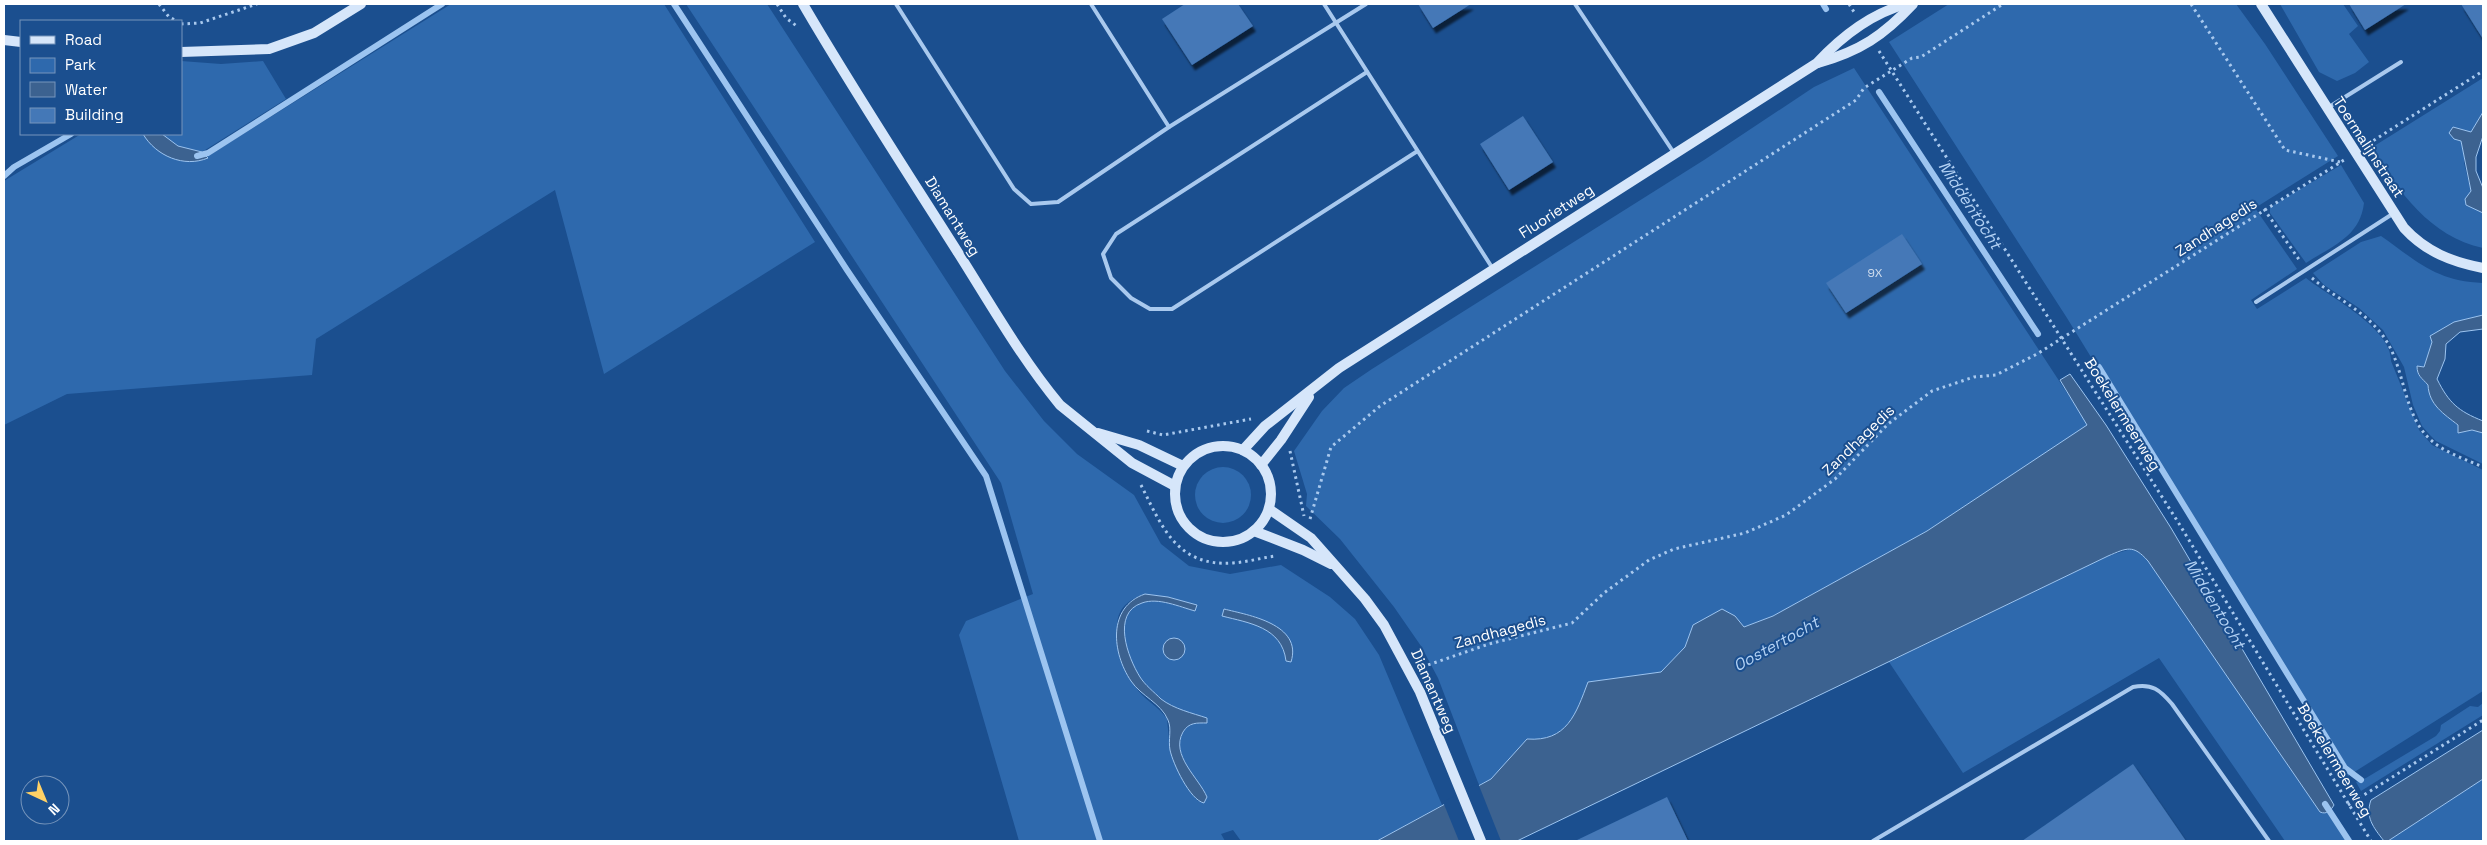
<svg xmlns="http://www.w3.org/2000/svg" width="2487" height="845" font-family="'Space Grotesk',sans-serif">
<style>
.green{fill:#2e69ad;fill-rule:evenodd}
.water{fill:#3c6290;stroke:#9cc4f0}
.pier{fill:#1b4f8f}
.lines{fill:none;stroke-linecap:round;stroke-linejoin:round}
.stream{stroke:#9cc4f0;stroke-width:6}
.building{fill:#4478b7;filter:url(#shadow)}
.path{stroke:#a9c9ee;stroke-width:3;stroke-dasharray:2.5 4;stroke-linecap:butt}
.lane{stroke:#a9c9ee;stroke-width:4}
.secondary{stroke:#d6e6fa;stroke-width:10}
.labels{text-anchor:middle;dominant-baseline:central;stroke-width:4;stroke-linejoin:round;paint-order:stroke}
.number-label{font-size:12px;fill:#d0dded}
.street-label{font-size:15px;fill:#fff;stroke:#1b4f8f}
.water-label{font-size:16px;font-style:italic;fill:#b5d3f5;stroke:#1b4f8f}
</style>
<defs>
<filter id="shadow"><feDropShadow dx="3" dy="5.5" stdDeviation="1" flood-color="#0009"/></filter>
</defs>
<rect width="100%" height="100%" fill="#1b4f8f"/>
<g class="green">
<path d="M451,4H664L815,242L604,374L555,190L316,339L312,375L67,394L4,425V181L81,134H143L145,137L200,161Z"/>
<path d="M686,4H767L1005,371L1044,421L1077,454L1134,495L1161,544L1189,566L1230,574L1281,565L1330,597L1355,619L1379,655L1442,805L1377,841H1241L1233,830L1221,834L1225,841H1019L959,635L966,621L1033,594L1001,483ZM1145,594L1168,597L1197,605L1195,611C1179,607 1158,597 1142,603C1111,614 1128,658 1140,677C1145,685 1154,692 1161,699C1174,709 1192,713 1207,718V723C1196,723 1189,722 1183,733C1171,755 1199,778 1207,797L1198,801L1181,777L1170,749L1167,719C1159,706 1142,699 1135,686C1131,678 1129,668 1126,660C1115,632 1108,606 1145,594ZM1224,609C1254,615 1290,623 1292,659L1286,661C1282,627 1250,623 1222,616Z"/>
<path d="M1949,4H2236L2265,44L2338,156L2255,208L2297,269L2251,300L2257,309L2306,278C2328,296 2392,328 2391,361L2419,430L2432,445L2483,470V691L2348,776L2067,318L1889,42Z"/>
<path d="M2280,4H2343L2358,26L2349,34L2369,62L2355,73L2337,81L2319,72Z"/>
<path d="M181,61L221,64L263,61L286,99L202,152L178,146L162,134H181Z"/>
<path d="M1854,68L2088,425L1927,531L1773,616L1744,627L1735,616L1693,625L1685,647L1661,672L1589,682C1576,714 1567,742 1527,739L1491,779L1479,785L1438,678L1421,646L1394,607L1340,539L1306,506L1307,494L1294,451L1322,411L1344,388L1372,369L1704,160L1814,87Z"/>
<path d="M2483,78V112L2471,132L2453,128L2464,146V163L2471,191L2467,205L2483,213V248C2430,237 2399,191 2371,148Z"/>
<path d="M2341,165L2364,203C2360,237 2332,246 2306,263L2270,213V207Z"/>
<path d="M2381,236C2418,262 2436,281 2483,283V315L2455,322L2431,336L2432,342L2424,367L2417,366C2417,376 2422,378 2428,385C2429,406 2452,419 2466,432L2472,429L2483,433V464L2436,441L2429,434L2422,426L2413,405L2404,367L2383,330L2359,308L2324,285L2313,273L2361,242Z"/>
<circle cx="1223" cy="495" r="28"/>
<path d="M2131,549L2137,550L2148,561L2320,812L2327,813L2331,809L2353,841H2285L2159,658L1963,773L1889,662L2108,556Z"/>
<path d="M2483,703V715L2361,791L2356,782L2366,778L2436,736L2440,731L2441,725L2470,706L2478,707Z"/>
<path d="M2483,779V841H2388L2474,785Z"/>
</g>
<g class="water">
<path d="M2483,112V136L2476,157V171L2483,188V213L2466,205L2465,199L2471,191L2461,141L2454,139L2449,133L2453,127L2471,132Z"/>
<path d="M143,134H162L178,146L202,152L208,158C184,168 156,156 143,134Z"/>
<path d="M2483,315V329L2460,332L2446,344L2445,359L2437,379C2449,403 2458,411 2483,421V433L2472,430L2458,433V425C2444,414 2429,405 2428,385C2422,378 2417,376 2417,366L2424,367L2432,342L2430,336L2454,322Z"/>
<path d="M2070,374L2106,425L2171,528L2334,805C2331,810 2327,815 2320,812L2148,561C2133,544 2127,548 2108,556L1517,841H1377L1491,779L1527,739C1567,742 1576,714 1588,682L1661,672L1685,647L1693,625L1722,609L1735,616L1744,627L1773,616L1927,531L2087,425L2060,380Z"/>
<path d="M1145,594L1168,597L1197,605L1195,611C1180,607 1158,597 1142,603C1111,613 1128,658 1140,677C1145,685 1154,692 1161,699C1174,709 1192,713 1207,718V723C1197,723 1189,722 1183,732C1170,755 1199,778 1207,797L1204,803C1190,800 1173,764 1170,750C1168,740 1172,729 1168,720C1161,703 1141,696 1131,681C1112,653 1107,607 1145,594Z"/>
<path d="M1224,609C1248,615 1303,624 1291,662L1286,661C1282,627 1249,623 1222,616Z"/>
<circle cx="1174" cy="649" r="11"/>
<path d="M2483,730V779L2388,841H2384C2373,827 2365,817 2371,800Z"/>
</g>
<path class="pier" d="M1478,783L1501,841H1459L1443,802Z"/>
<g class="lines">
<g class="stream">
<path d="M674,4L847,270L986,476L1100,841"/>
<path d="M1823,4L1826,9"/>
<path d="M1879,92L2038,334"/>
<path d="M197,156L208,153L442,4"/>
<path d="M4,176L14,167L71,134"/>
<path d="M2099,367L2345,768L2361,780"/>
<path d="M2325,804L2349,841"/>
</g>
</g>
<g class="building">
<path d="M1185,4H1238L1253,26L1192,65L1162,19Z"/>
<path d="M1418,4H1471L1433,28Z"/>
<path d="M2349,4H2406L2365,30Z"/>
<path d="M2461,4H2483V39Z"/>
<path d="M1523,116L1553,162L1509,190L1480,144Z"/>
<path d="M1902,234L1922,264L1846,313L1826,283Z"/>
<path d="M2133,764L2186,841H2022Z"/>
<path d="M1667,797L1688,841H1575Z"/>
</g>
<g class="lines">
<g class="path">
<path d="M159,4L169,17L177,21"/>
<path d="M777,4L786,18L798,27"/>
<path d="M1849,4L1854,12"/>
<path d="M2191,4L2285,150L2340,162"/>
<path d="M181,24L200,23L257,4"/>
<path d="M1879,51L2178,522L2371,841"/>
<path d="M2368,144L2483,71"/>
<path d="M2264,209L2300,261"/>
<path d="M2312,278C2335,298 2364,310 2383,336C2406,367 2402,416 2432,441C2446,453 2467,460 2483,467"/>
<path d="M1147,431L1163,435L1251,419"/>
<path d="M1290,451L1304,516"/>
<path d="M1141,485C1162,527 1177,567 1233,563C1247,562 1261,558 1275,556"/>
<path d="M1310,519L1331,447L1380,406L1856,100L1864,88L1912,58L1921,57L2003,4"/>
<path d="M1422,667L1489,644L1572,623L1604,593L1649,560L1674,549L1745,533L1786,515L1835,479L1888,424L1932,391L1974,377L1996,375L2037,354L2344,160"/>
<path d="M2348,805L2483,720"/>
</g>
<g class="lane">
<path d="M896,4L1014,189L1031,204L1058,202L1169,127L1366,4"/>
<path d="M1091,4L1169,127"/>
<path d="M1324,4L1493,269"/>
<path d="M1575,4L1674,153"/>
<path d="M1367,72L1116,234L1103,254L1111,278L1131,298L1150,309H1172L1416,152"/>
<path d="M2329,107L2401,62"/>
<path d="M2256,302L2394,213"/>
<path d="M1873,841L2133,687C2152,683 2160,690 2172,704L2269,841"/>
</g>
<g class="secondary">
<path d="M803,4C852,88 905,169 957,251C990,303 1021,358 1060,405L1132,463L1175,486"/>
<path d="M2261,4L2404,228C2426,252 2452,262 2483,268"/>
<path d="M4,40L21,42"/>
<path d="M181,52L269,49L314,33L361,4"/>
<path d="M1818,63C1860,51 1883,36 1913,4"/>
<path d="M1098,433L1139,445L1183,466"/>
<circle cx="1223" cy="494" r="48"/>
<path d="M1243,450L1265,426L1339,368L1817,63C1842,36 1870,14 1906,4"/>
<path d="M1261,465L1281,440L1309,397"/>
<path d="M1269,509L1311,538L1365,599L1384,625L1420,692L1481,841"/>
<path d="M1254,531L1303,550L1331,564"/>
</g>
</g>
<g class="labels">
<g class="number-label">
<text x="1875" y="273">9X</text>
</g>
<g class="street-label">
<text transform="translate(2369 147) rotate(57)">Toermalijnstraat</text>
<text transform="translate(1556 211) rotate(-33)">Fluorietweg</text>
<text transform="translate(953 216) rotate(58)">Diamantweg</text>
<text transform="translate(2216 227) rotate(-33)">Zandhagedis</text>
<text transform="translate(2123 414) rotate(58)">Boekelermeerweg</text>
<text transform="translate(1858 440) rotate(-44)">Zandhagedis</text>
<text transform="translate(1500 631) rotate(-15)">Zandhagedis</text>
<text transform="translate(1434 691) rotate(66)">Diamantweg</text>
<text transform="translate(2335 760) rotate(59)">Boekelermeerweg</text>
</g>
<g class="water-label">
<text transform="translate(1970 205) rotate(57)">Middentocht</text>
<text transform="translate(2215 604) rotate(59)">Middentocht</text>
<text transform="translate(1776 644) rotate(-29)">Oostertocht</text>
</g>
</g>
<rect width="2487" height="845" fill="none" stroke="#ffffff" stroke-width="10"/>
<rect x="20" y="20" width="162" height="115" fill="#1b4f8f" stroke="#7695bc"/>
<rect x="30" y="36" width="25" height="8" fill="#d6e6fa" stroke="#7695bc"/>
<text x="65" y="45" font-size="15" fill="#ffffff">Road</text>
<rect x="30" y="58" width="25" height="15" fill="#2e69ad" stroke="#7695bc"/>
<text x="65" y="70" font-size="15" fill="#ffffff">Park</text>
<rect x="30" y="82" width="25" height="15" fill="#3c6290" stroke="#7695bc"/>
<text x="65" y="95" font-size="15" fill="#ffffff">Water</text>
<rect x="30" y="108" width="25" height="15" fill="#4478b7" stroke="#7695bc"/>
<text x="65" y="120" font-size="15" fill="#ffffff">Building</text>
<g transform="translate(45 800) rotate(136)"><circle r="24" fill="#1b4f8f" stroke="#7695bc"/>
<path d="M0-4L9 19L0 12L-9 19Z" fill="#ffd166"/>
<text y="-8" font-size="14" font-weight="bold" text-anchor="middle" fill="#ffffff">N</text>
</g>
</svg>
